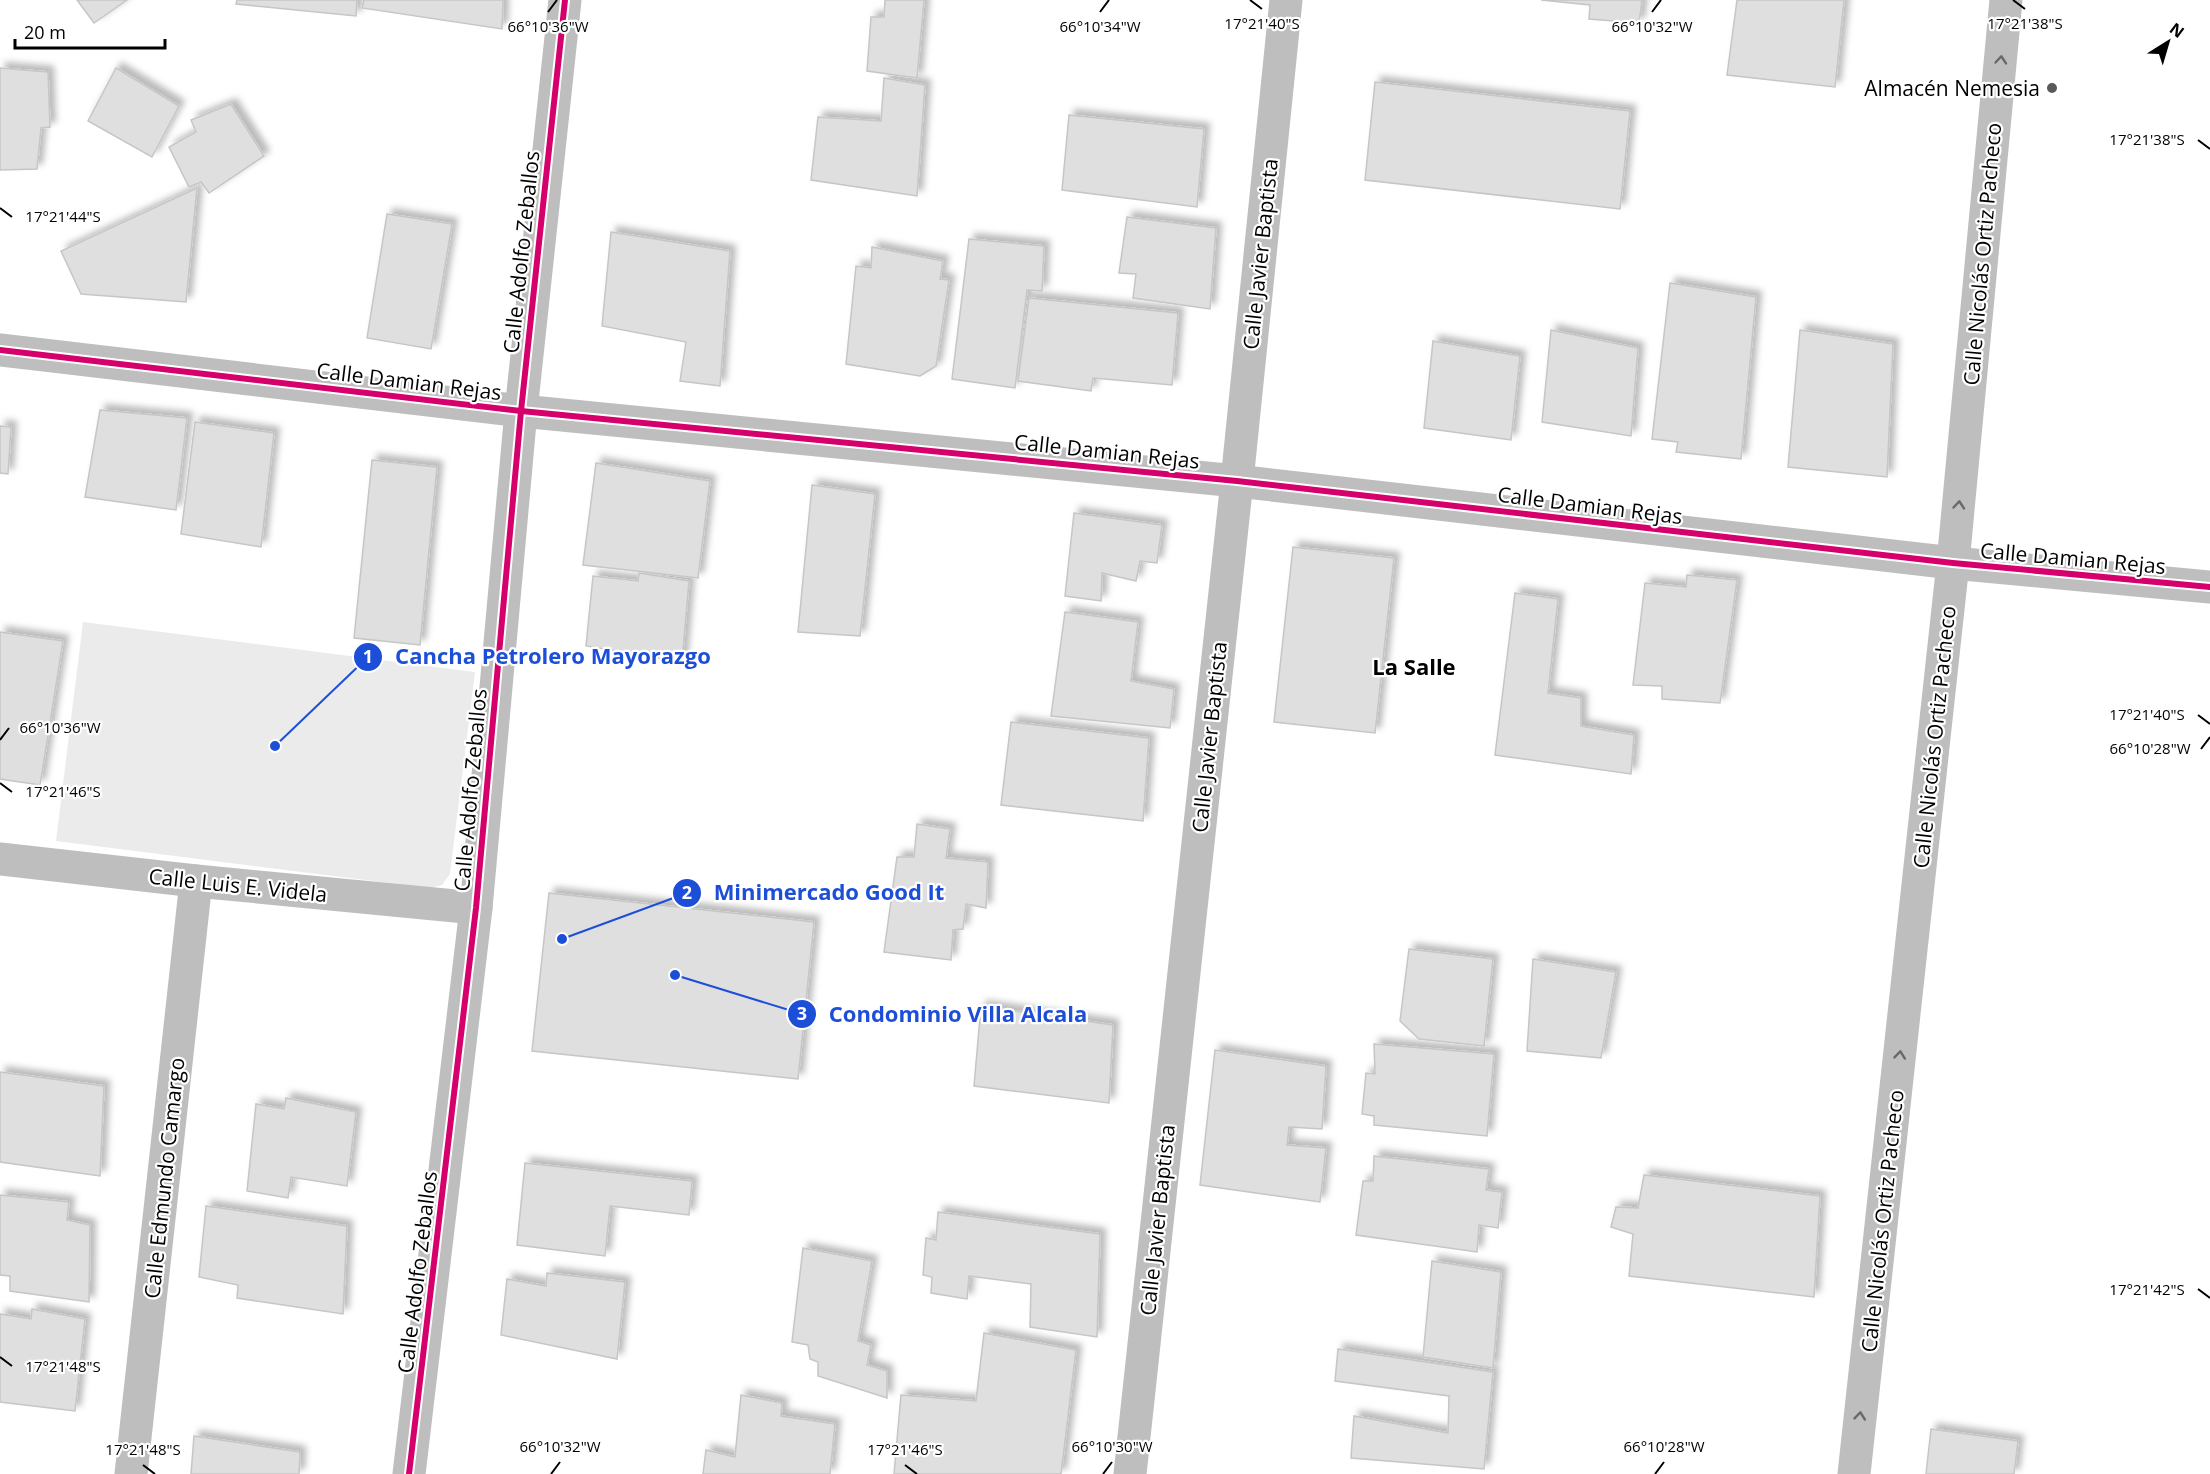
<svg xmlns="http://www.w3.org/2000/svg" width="2210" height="1474" font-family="'Open Sans',sans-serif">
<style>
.green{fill:#ebebeb}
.building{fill:#dfdfdf;stroke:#c6c6c6;stroke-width:1.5;filter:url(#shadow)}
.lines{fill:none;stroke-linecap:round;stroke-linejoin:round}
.minor{stroke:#bebebe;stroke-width:33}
.cycleway-casing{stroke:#fff;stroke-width:10}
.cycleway{stroke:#d6006c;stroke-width:6}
.oneway{stroke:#686868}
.ticks{fill:none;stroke:#000;stroke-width:2}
.poi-dot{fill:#595959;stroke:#fff;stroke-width:2}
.labels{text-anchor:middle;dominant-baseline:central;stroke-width:4.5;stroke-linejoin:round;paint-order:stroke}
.poi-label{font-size:21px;fill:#000;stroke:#fff;text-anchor:end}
.street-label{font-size:21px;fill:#000;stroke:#fff}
.neighbourhood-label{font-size:22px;font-weight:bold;fill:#000;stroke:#fff}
.ticks-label{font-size:15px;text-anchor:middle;fill:#000;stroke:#fff;stroke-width:4.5;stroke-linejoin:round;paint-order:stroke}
.leader{fill:none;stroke:#1d4ed8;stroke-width:2}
.callout-dot{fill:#1d4ed8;stroke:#fff;stroke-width:2}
.mark-label{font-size:18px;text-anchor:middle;font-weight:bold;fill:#fff}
.callout-label{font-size:22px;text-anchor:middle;font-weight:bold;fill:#1d4ed8;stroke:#fff;stroke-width:4.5;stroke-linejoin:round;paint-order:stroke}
</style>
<defs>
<filter id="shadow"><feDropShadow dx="5.5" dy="-5.5" stdDeviation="3" flood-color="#0004"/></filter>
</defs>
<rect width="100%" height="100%" fill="#fff"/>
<path class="green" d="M83,622L475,672L450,874L442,885L429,888L56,841Z"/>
<g class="building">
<path d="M77,0H127L94,23Z"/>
<path d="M237,0H357L356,16L236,4Z"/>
<path d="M364,0H503L502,29L362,8Z"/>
<path d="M885,0H924L917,78L867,71L871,17H884Z"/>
<path d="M1541,0H1642L1639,23L1589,19L1590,5Z"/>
<path d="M1737,0H1844L1835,87L1727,75Z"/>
<path d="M0,68L48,72L50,127L41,128L37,169L0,170Z"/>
<path d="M116,68L179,106L152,157L88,121Z"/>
<path d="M884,78L925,85L917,196L811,180L818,117L881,121Z"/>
<path d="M1375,82L1630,111L1620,209L1365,180Z"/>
<path d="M231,104L264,156L209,193L201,182L189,187L169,147L196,132L191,120Z"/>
<path d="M1069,115L1204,129L1197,207L1062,190Z"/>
<path d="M197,188L186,302L81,294L61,251Z"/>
<path d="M387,214L452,224L431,349L367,338Z"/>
<path d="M1127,217L1216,228L1210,309L1133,298L1136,274L1119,273Z"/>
<path d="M611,232L730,251L720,386L680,381L686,342L602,326Z"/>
<path d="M969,239L1044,246L1042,291L1027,290L1015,388L952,379Z"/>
<path d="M872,247L943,261L940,279L949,280L936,366L920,376L846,364L856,266L871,268Z"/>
<path d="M1670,283L1756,297L1741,459L1676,452L1678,442L1652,439Z"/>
<path d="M1029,298L1178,313L1172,385L1093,378L1091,391L1018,381Z"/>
<path d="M1551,330L1638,348L1631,436L1542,422Z"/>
<path d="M1800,330L1893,344L1887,477L1788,467Z"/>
<path d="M1433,341L1520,356L1511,440L1424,428Z"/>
<path d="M100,410L187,418L176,510L85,497Z"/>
<path d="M195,422L274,433L261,547L181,534Z"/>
<path d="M0,426L11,427L8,474L0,473Z"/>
<path d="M372,460L437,467L420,645L354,638Z"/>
<path d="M596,463L710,481L698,578L583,565Z"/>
<path d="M812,485L875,494L860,636L798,632Z"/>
<path d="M1074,513L1162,525L1157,563L1140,561L1136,581L1102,573L1101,601L1065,596Z"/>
<path d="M1293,547L1394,558L1375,733L1274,722Z"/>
<path d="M639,573L689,581L682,662L586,646L593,576L638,581Z"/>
<path d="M1687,575L1737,580L1720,703L1662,699V686L1633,685L1645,583L1686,587Z"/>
<path d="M1515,593L1558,599L1548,693L1581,698V726L1634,735L1631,774L1495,755Z"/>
<path d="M1065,612L1138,622L1131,681L1174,689L1170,728L1051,716Z"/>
<path d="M0,632L63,641L40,785L0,779Z"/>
<path d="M1011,722L1149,738L1143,821L1001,805Z"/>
<path d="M917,824L950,829L946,858L988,862L986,908L966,904L963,929L953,930L951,960L884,952L897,857H914Z"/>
<path d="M549,893L814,922L798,1079L532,1051Z"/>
<path d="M1409,949L1493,959L1484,1046L1419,1039L1400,1021Z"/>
<path d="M1533,959L1616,972L1601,1058L1527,1051Z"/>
<path d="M981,1006L1113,1025L1109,1103L974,1086Z"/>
<path d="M1374,1044L1494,1054L1487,1136L1374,1125V1116L1362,1114L1366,1073L1375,1074Z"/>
<path d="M1215,1050L1326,1066L1322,1129L1289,1127L1287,1145L1326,1148L1320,1202L1200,1185Z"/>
<path d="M0,1072L104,1086L100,1176L0,1162Z"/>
<path d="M286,1098L356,1112L347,1186L291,1177L288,1198L247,1191L256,1104L284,1109Z"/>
<path d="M1374,1156L1489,1169L1486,1190L1502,1192L1498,1228L1479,1225L1477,1252L1356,1235L1363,1181H1373Z"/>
<path d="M525,1163L692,1181L689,1215L610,1206L605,1256L517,1245Z"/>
<path d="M1644,1175L1820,1196L1814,1297L1629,1276L1633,1234L1611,1227L1616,1207L1638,1208Z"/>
<path d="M0,1195L69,1202L67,1220L90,1225L89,1302L10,1291V1276L0,1275Z"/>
<path d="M206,1206L347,1226L343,1314L237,1298L238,1285L199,1277Z"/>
<path d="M938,1212L1100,1234L1097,1337L1030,1327L1031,1284L969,1276L967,1299L931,1293L932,1277L923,1275L926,1238L936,1240Z"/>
<path d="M803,1248L872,1261L858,1341L871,1345L867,1365L887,1371V1398L818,1376V1362L810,1359L808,1345L792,1342Z"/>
<path d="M1432,1261L1501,1272L1493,1368L1423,1357Z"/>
<path d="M547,1273L625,1282L617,1359L501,1335L507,1279L546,1286Z"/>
<path d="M32,1309L85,1319L75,1411L0,1402V1314L31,1319Z"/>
<path d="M984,1333L1076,1350L1061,1474H894L901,1395L976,1401Z"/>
<path d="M1338,1349L1493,1372L1484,1469L1351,1458L1354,1416L1448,1433L1449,1396L1335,1381Z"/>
<path d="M741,1395L782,1403L781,1416L835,1424L830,1474H703L706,1450L735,1457Z"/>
<path d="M1931,1429L2018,1441L2014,1474H1926Z"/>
<path d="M194,1436L300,1452L299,1474H191Z"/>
</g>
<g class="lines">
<g class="minor">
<path d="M0,350L521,411L1237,481L1953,563L2210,587"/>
<path d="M0,859L196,881L476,908"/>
<path d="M131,1474L196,881"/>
<path d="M409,1474L476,908L521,411L565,0"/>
<path d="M1130,1474L1237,481L1286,0"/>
<path d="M1854,1474L1953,563L2006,0"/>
</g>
<g class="cycleway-casing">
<g id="cycleway">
<path d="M0,350L521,411L1237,481L1953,563L2210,587"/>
<path d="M409,1474L476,908L521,411L565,0"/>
</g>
</g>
<use href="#cycleway" class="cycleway"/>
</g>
<defs><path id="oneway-chevron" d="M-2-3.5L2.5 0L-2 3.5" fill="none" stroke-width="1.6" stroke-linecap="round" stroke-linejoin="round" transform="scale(1.5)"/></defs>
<g class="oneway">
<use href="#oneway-chevron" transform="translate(2001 60) rotate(-85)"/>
<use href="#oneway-chevron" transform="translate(1959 505) rotate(-85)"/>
<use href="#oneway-chevron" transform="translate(1900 1055) rotate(-84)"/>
<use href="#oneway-chevron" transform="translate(1860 1416) rotate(-84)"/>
</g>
<path class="ticks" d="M1250,0L1262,9M2013,0L2025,9M548,12L557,0M1100,12L1109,0M1652,12L1661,0M2198,140L2210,149M0,208L12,217M2198,715L2210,724M0,740L9,728M2201,749L2210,737M0,783L12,792M2198,1289L2210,1298M0,1357L12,1366M143,1465L155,1474M905,1465L917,1474M551,1474L560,1462M1103,1474L1112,1462M1655,1474L1664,1462"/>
<circle class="poi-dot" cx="2052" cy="88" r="6"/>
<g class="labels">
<g class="poi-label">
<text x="2040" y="88">Almacén Nemesia</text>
</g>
<g class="street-label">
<text transform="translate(521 252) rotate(-84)">Calle Adolfo Zeballos</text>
<text transform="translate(1260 254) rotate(-84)">Calle Javier Baptista</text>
<text transform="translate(1982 254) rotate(-85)">Calle Nicolás Ortiz Pacheco</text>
<text transform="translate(409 381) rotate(7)">Calle Damian Rejas</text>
<text transform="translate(1107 451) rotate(6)">Calle Damian Rejas</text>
<text transform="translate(1590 505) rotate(7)">Calle Damian Rejas</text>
<text transform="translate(2073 558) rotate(5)">Calle Damian Rejas</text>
<text transform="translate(1209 737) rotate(-84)">Calle Javier Baptista</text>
<text transform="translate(1934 737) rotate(-84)">Calle Nicolás Ortiz Pacheco</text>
<text transform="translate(470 790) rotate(-85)">Calle Adolfo Zeballos</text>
<text transform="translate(238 885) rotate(6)">Calle Luis E. Videla</text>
<text transform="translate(164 1178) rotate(-84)">Calle Edmundo Camargo</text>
<text transform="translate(1157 1220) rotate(-84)">Calle Javier Baptista</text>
<text transform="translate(1882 1221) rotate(-84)">Calle Nicolás Ortiz Pacheco</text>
<text transform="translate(417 1272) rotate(-83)">Calle Adolfo Zeballos</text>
</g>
<g class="neighbourhood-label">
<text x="1414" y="666">La Salle</text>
</g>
</g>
<g class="ticks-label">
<text x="1262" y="29">17°21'40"S</text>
<text x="2025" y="29">17°21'38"S</text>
<text x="548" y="32">66°10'36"W</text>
<text x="1100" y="32">66°10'34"W</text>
<text x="1652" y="32">66°10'32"W</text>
<text x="2147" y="145">17°21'38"S</text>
<text x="63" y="222">17°21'44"S</text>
<text x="2147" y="720">17°21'40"S</text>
<text x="60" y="733">66°10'36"W</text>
<text x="2150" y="754">66°10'28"W</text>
<text x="63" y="797">17°21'46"S</text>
<text x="2147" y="1295">17°21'42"S</text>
<text x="63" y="1372">17°21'48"S</text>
<text x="560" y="1452">66°10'32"W</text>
<text x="1112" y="1452">66°10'30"W</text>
<text x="1664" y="1452">66°10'28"W</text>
<text x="143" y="1455">17°21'48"S</text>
<text x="905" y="1455">17°21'46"S</text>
</g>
<path class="leader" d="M275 746L368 657M562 939L687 893M675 975L802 1014"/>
<g class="callout-dot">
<circle cx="275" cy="746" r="6"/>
<circle cx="562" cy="939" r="6"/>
<circle cx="675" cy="975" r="6"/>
<circle cx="368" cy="657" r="15"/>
<circle cx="687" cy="893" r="15"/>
<circle cx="802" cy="1014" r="15"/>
</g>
<g class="mark-label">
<text x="368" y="663">1</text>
<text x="687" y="899">2</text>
<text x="802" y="1020">3</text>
</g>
<g class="callout-label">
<text x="553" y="664">Cancha Petrolero Mayorazgo</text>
<text x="829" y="900">Minimercado Good It</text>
<text x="958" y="1022">Condominio Villa Alcala</text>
</g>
<g transform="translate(2168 42) rotate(37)" stroke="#ffffff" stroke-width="4.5" paint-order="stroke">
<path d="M0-4.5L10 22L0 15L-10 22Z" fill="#000000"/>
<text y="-9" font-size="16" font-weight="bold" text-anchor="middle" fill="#000000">N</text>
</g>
<path d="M15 39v9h150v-9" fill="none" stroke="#000000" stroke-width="3"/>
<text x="24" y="39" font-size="18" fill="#000000" stroke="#ffffff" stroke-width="4.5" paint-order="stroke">20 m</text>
</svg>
